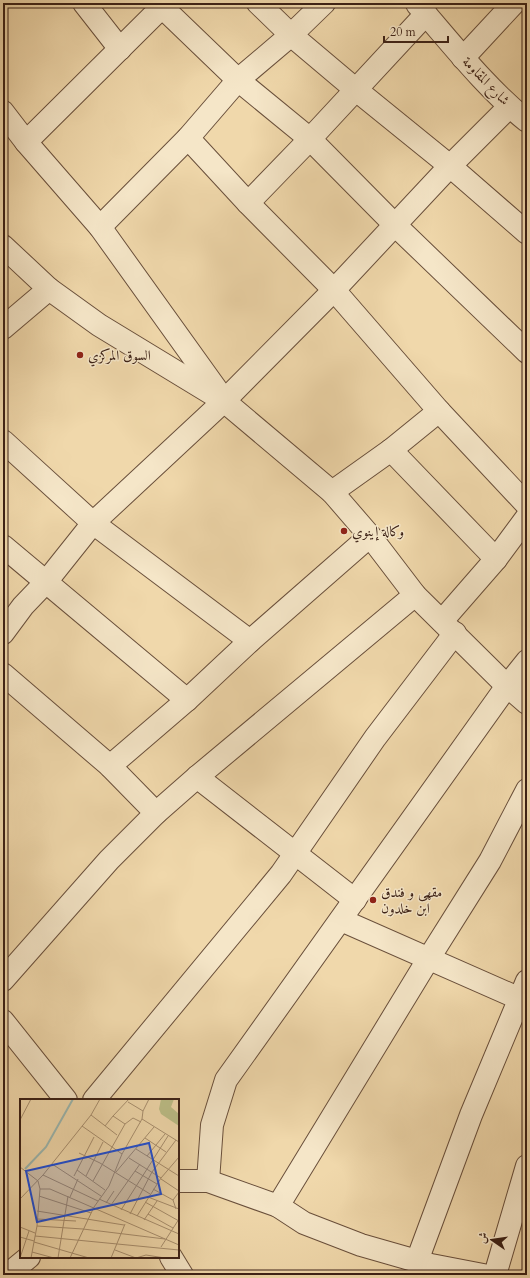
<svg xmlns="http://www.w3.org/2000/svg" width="530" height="1278" font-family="Cardo,Amiri,serif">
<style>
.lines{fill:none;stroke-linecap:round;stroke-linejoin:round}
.minor-casing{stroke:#694f3b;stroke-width:24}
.minor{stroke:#f5e6c8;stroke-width:22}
.poi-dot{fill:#8f2418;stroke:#f5e6c8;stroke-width:1.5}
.labels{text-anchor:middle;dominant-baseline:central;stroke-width:3;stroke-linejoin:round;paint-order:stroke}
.street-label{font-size:14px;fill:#3c2116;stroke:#f5e6c8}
.poi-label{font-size:14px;fill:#3c2116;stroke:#f5e6c8;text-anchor:start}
.inset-river{fill:none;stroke:#9cb8b1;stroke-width:2}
.inset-road{fill:none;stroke:#a88f6f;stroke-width:1}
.view{fill:#1d4ed8;fill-opacity:0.15;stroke:#1d4ed8;stroke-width:2}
.inset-edge{fill:none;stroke:#3c2116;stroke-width:2}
</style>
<rect width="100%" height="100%" fill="#f0d8ab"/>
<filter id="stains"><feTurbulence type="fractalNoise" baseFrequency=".005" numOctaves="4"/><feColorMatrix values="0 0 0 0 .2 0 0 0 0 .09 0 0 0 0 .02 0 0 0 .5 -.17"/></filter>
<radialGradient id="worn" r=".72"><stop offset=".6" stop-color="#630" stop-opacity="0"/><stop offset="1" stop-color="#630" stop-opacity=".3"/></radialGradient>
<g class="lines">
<g class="minor-casing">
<g id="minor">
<path d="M84,3L120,49"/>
<path d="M158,3L238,80L310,139L395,225L527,352"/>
<path d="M258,3L291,35L355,89L450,166L527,233"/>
<path d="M417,4C452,44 485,87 527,121"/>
<path d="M463,58L514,3"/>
<path d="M3,112L26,142L100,227L219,393"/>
<path d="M188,138L248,203L334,290L439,411L527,505"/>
<path d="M26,142L166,3"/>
<path d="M248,203L310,139L426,14"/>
<path d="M100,227L188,138L238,80L291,35L324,3"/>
<path d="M3,246L49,289L99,325L224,401L332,492L370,536L415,595L507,686L527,703"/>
<path d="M3,328L49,289"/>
<path d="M3,441L93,523L250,641"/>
<path d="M391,450L496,559"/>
<path d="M332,492L391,450L439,411"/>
<path d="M3,546L187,700"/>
<path d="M442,621L496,559L527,517"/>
<path d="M3,633L23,606L46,582L93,523L224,401L334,290L450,166L509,107"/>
<path d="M3,674L110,766L156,813"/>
<path d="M110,766L187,700L250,641L370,536"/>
<path d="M197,777L355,900"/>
<path d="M341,920L527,1002"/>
<path d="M3,980L109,860L156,813L197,777L415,595"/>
<path d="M3,1021L66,1100"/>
<path d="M94,1100L281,874L375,738L455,633"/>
<path d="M178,1181H208L278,1206L304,1223L361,1245L431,1265L483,1275"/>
<path d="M208,1181L212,1125L226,1080L507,686L527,661"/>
<path d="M278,1206L429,958L490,861L527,790"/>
<path d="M171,1257L182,1275"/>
<path d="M417,1261L471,1115L527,981"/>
<path d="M7,1275L29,1257"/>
<path d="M495,1275L527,1166"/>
</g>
</g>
<use href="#minor" class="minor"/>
</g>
<g class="poi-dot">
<circle cx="80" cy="355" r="4"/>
<circle cx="344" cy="531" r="4"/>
<circle cx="373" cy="900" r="4"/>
</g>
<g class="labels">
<g class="street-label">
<text transform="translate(486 81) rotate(46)">شارع المقاومة</text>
</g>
<g class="poi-label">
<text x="88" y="355">السوق المركزي</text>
<text x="352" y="531">وكالة إينوي</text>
<text x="381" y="892">مقهى و فندق<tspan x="381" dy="16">ابن خلدون</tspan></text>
</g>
</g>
<g transform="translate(20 1099)">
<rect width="159" height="159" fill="#f0d8ab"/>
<path d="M141,0H154L151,8L159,15V27L141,15L139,10Z" fill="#bcbe87"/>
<path class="inset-river" d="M5,70L26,48L53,0"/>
<path class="inset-road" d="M108,3L123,12M71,16L97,36M122,20L159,43M0,21L11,0M105,25L93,17L109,0M62,27L102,55M85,27L93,17M125,39L146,53M116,50L159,77M59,54L80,64L130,95M127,57L145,35M109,59L141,79M32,65L81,97M0,68L18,82L20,90L17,127L11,159M57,71L85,91M115,72L137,85M96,73L134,28M23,76L78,102M54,77L74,38M66,77L83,43M141,80L159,92M73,82L105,25L113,19L121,23M20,90H30L159,146M133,90L153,101M19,97L71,114M50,98L58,80M128,98L159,110M0,100L23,76L71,16L80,0M79,100L159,135M125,103L159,122M86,104L94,92M91,106L120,65M156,110L153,101L159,93M101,111L148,37M17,112L104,126M110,115L132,73L156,41M128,115L153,129M117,117L141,79L159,58M17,120L56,122M124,121L137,102M17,127L63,130L145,140M0,128L15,134M15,137L159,151M0,138L14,142M14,143L69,159M141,148L159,120M95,151L116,159M12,153L34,159M0,159L9,132M38,159L48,97M50,159L74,108L89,87L102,55L122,20L123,12L129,0M91,159L105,125M116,159L126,156L145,159"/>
<path class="view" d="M129,44L141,95L17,123L6,72Z"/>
<rect width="159" height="159" class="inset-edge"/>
</g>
<rect width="530" height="1278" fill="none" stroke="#f0d8ab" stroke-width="16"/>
<rect x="4" y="4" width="522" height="1270" fill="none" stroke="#3c2116" stroke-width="2"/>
<rect x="8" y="8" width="514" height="1262" fill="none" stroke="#3c2116"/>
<g transform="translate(492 1240) rotate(283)" stroke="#f5e6c8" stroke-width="3" paint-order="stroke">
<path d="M0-3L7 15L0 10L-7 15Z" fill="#3c2116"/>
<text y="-6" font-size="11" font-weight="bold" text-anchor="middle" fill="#3c2116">ش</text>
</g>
<path d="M384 36v6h64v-6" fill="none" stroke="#3c2116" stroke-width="2"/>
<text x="390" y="36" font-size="12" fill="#3c2116" stroke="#f5e6c8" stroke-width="3" paint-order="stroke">20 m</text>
<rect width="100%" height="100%" filter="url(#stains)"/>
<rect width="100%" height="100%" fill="url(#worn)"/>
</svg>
